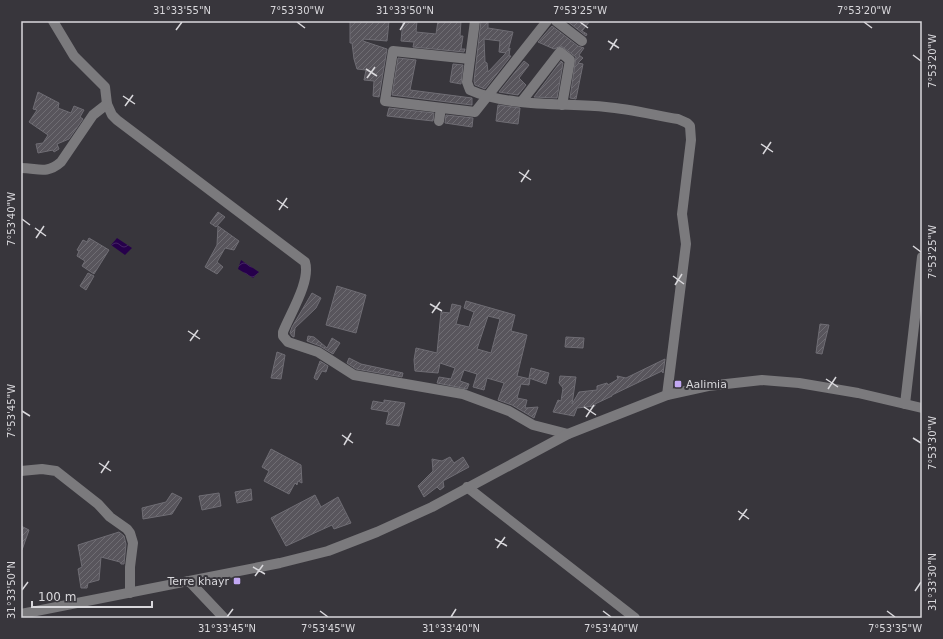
<svg xmlns="http://www.w3.org/2000/svg" width="943" height="639" font-family="'DejaVu Sans',sans-serif">
<style>
.water{fill:url(#water-waves)}
.building{fill:url(#building-hatch);stroke:#6f6d74;fill-rule:evenodd}
.lines{fill:none;stroke-linecap:round;stroke-linejoin:round}
.minor{stroke:#7b7a7d;stroke-width:10}
.ticks{fill:none;stroke:#d9d8dc;stroke-width:1.5}
.poi-dot{fill:#c2a8f3;stroke:#38363c;stroke-width:1.5}
.labels{text-anchor:middle;dominant-baseline:central;stroke-width:4;stroke-linejoin:round;paint-order:stroke}
.poi-label{font-size:11px;fill:#d9d8dc;stroke:#38363c;text-anchor:start}
.neatline{fill:none;stroke:#d9d8dc;stroke-width:1.5}
.ticks-label{font-size:10px;text-anchor:middle;fill:#d9d8dc}
</style>
<defs>
<pattern id="water-waves" width="16" height="10" patternUnits="userSpaceOnUse"><rect width="16" height="10" fill="#26004b"/><path d="M0 5q4-4 8 0t8 0" fill="none" stroke="#452464"/></pattern>
<pattern id="building-hatch" width="6" height="6" patternUnits="userSpaceOnUse"><rect width="6" height="6" fill="#58555c"/><path d="M-1 1l2-2M0 6l6-6M5 7l2-2" fill="none" stroke="#6f6d73"/></pattern>
</defs>
<rect width="100%" height="100%" fill="#38363c"/>
<g class="water">
<path d="M117,238L132,248L125,255L111,245Z"/>
<path d="M241,260L259,272L253,278L238,269Z"/>
</g>
<g class="building">
<path d="M350,21H389L387,41L363,39V41L387,49L379,97L373,96L374,81L364,80L366,70L357,69L354,59L352,43H350Z"/>
<path d="M403,21H417L416,32L436,34L438,21H461L460,36H463L461,49H465L464,52L413,47L414,42L401,41Z"/>
<path d="M481,21H488V28L513,32L508,51L510,48L509,56H511L485,89L475,85L474,81ZM484,39L500,41L499,52L506,53L488,72L487,63L485,62Z"/>
<path d="M567,21H590L582,31L587,34L586,36Z"/>
<path d="M552,26L578,46L584,48L579,55L583,58L578,63L583,64L576,99L570,98L576,57L561,46L554,49L538,42Z"/>
<path d="M398,58L416,60L410,90L472,98V105L392,95Z"/>
<path d="M524,61L529,65L519,78L526,85L518,95L499,92Z"/>
<path d="M561,61L563,63L557,98L534,97Z"/>
<path d="M453,64L463,65L461,84L450,82Z"/>
<path d="M38,92L59,103L58,108L71,113L74,106L84,110L80,117L83,119L69,139L57,144L59,149L54,152L53,150L38,153L36,144L43,143L48,135L29,122L37,110L33,109Z"/>
<path d="M498,105L520,108L518,124L496,121Z"/>
<path d="M389,108L434,113L433,121L387,116Z"/>
<path d="M446,115L473,118L472,127L445,123Z"/>
<path d="M218,212L225,217L216,227L210,223Z"/>
<path d="M218,226L239,241L234,250L225,248L217,262L223,267L217,274L205,267L217,245Z"/>
<path d="M89,238L109,250L94,274L82,266L85,261L77,256L79,251L77,250L83,240L87,242Z"/>
<path d="M88,273L94,276L86,290L80,286Z"/>
<path d="M337,286L366,295L356,333L326,325Z"/>
<path d="M312,293L321,298L316,308L295,328L294,337L292,336L290,333L292,327Z"/>
<path d="M466,301L515,315L511,331L527,335L517,376L530,379L529,385L521,384L517,398L527,400L525,408L538,407L534,418L512,405L498,400L504,383L487,378L484,390L473,387L477,374L464,370L460,381L469,384L467,389L437,383L439,377L451,379L455,368L440,363L438,373L415,371L414,360L416,348L437,353L441,312L450,313L452,304L461,306L456,324L469,327L474,312L464,308ZM488,316L500,319L491,353L477,349Z"/>
<path d="M820,324L829,325L822,354L816,353Z"/>
<path d="M308,336L314,337L327,348L332,338L340,343L333,354L320,346L307,341Z"/>
<path d="M566,337L584,338L583,348L565,347Z"/>
<path d="M277,352L285,355L281,379L271,378Z"/>
<path d="M349,358L361,364L403,373L402,377L356,369L347,363Z"/>
<path d="M665,359L663,373L662,371L612,395V396L595,404V406L577,408L574,416L553,412L558,400L561,401L563,388L559,383L560,376L576,377L572,404L579,392L597,390V386L607,383L608,385L618,379L617,376L626,378Z"/>
<path d="M320,361L328,366L326,372L322,371L317,380L314,378Z"/>
<path d="M531,368L549,373L546,384L529,378Z"/>
<path d="M384,400L405,403L399,426L386,424L389,412L371,409L373,401L384,403Z"/>
<path d="M271,449L301,465L302,483L298,481L297,485L295,483L289,494L264,481L269,471L262,467Z"/>
<path d="M450,457L454,463L463,457L469,467L443,481L444,487L440,490L437,487L424,497L418,486L433,471L432,459L442,461Z"/>
<path d="M251,489L252,500L237,503L235,492Z"/>
<path d="M172,493L182,498L172,514L143,519L142,508L166,502Z"/>
<path d="M219,493L221,506L202,510L199,496Z"/>
<path d="M315,495L321,507L338,497L351,523L334,529L332,525L286,546L271,518Z"/>
<path d="M21,526L29,530L22,550H21Z"/>
<path d="M119,532L124,536L126,544L124,564H121L120,562L101,557L99,580L88,583L87,588H81L78,569L82,567L78,545Z"/>
</g>
<g class="lines">
<g class="minor">
<path d="M53,21L74,56L105,87L107,104L112,115L117,120L305,262C311,281 290,314 283,332V336L288,342L318,352L354,375L463,394L509,411L533,425L568,434"/>
<path d="M475,21L467,82L470,90C507,107 565,103 606,107C630,109 654,115 678,119L687,123L690,126L691,140L682,214L686,244L667,395"/>
<path d="M556,21L582,41"/>
<path d="M470,59L393,51L385,101L475,112L547,21"/>
<path d="M522,101L560,52L570,60L562,105"/>
<path d="M439,121L441,108"/>
<path d="M21,168C38,168 46,175 61,162L93,115L107,104"/>
<path d="M905,404L922,257"/>
<path d="M21,471L42,469L56,471L98,504L110,517L127,529L130,533L133,543L130,567V593"/>
<path d="M467,487L635,618"/>
<path d="M189,581L224,618"/>
<path d="M21,614L280,563L328,551L377,532L432,507L568,434L667,395L708,386L762,380L799,383L858,393L922,408"/>
</g>
</g>
<path class="ticks" d="M297,22L305,28M580,22L588,28M864,22L872,28M176,30L182,22M400,30L405,22M608,41L619,48M610,50L617,39M913,55L921,61M366,69L377,76M367,78L375,67M123,96L135,104M125,106L133,95M761,144L773,152M763,154L771,142M519,172L531,180M521,182L529,170M277,200L288,208M279,210L287,198M22,219L30,225M35,228L46,236M36,238L44,226M913,246L921,252M673,276L684,284M675,285L682,274M430,304L442,311M432,313L440,302M188,331L200,339M190,341L198,330M826,379L838,387M828,389L836,377M584,407L596,415M22,411L30,416M586,417L594,405M342,435L353,443M913,438L921,443M344,445L351,433M99,463L111,471M101,473L109,461M738,511L749,519M739,520L747,509M495,539L507,546M497,548L505,537M253,567L265,574M255,576L263,565M22,590L28,582M915,591L921,582M320,611L328,617M603,611L611,617M887,611L895,617M227,617L233,609M451,617L456,609"/>
<g class="poi-dot">
<rect x="674" y="380" width="8" height="8" rx="2"/>
<rect x="233" y="577" width="8" height="8" rx="2"/>
</g>
<g class="labels">
<g class="poi-label">
<text x="686" y="384">Aalimia</text>
<text x="229" y="581" text-anchor="end">Terre khayr</text>
</g>
</g>
<rect width="943" height="639" fill="none" stroke="#38363c" stroke-width="44"/>
<path d="M32 601v6h120v-6" fill="none" stroke="#d9d8dc" stroke-width="2"/>
<text x="38" y="601" font-size="12" fill="#d9d8dc" stroke="#38363c" stroke-width="3" paint-order="stroke">100 m</text>
<rect x="22" y="22" width="899" height="595" class="neatline"/>
<g class="ticks-label">
<text x="182" y="14">31°33'55"N</text>
<text x="297" y="14">7°53'30"W</text>
<text x="405" y="14">31°33'50"N</text>
<text x="580" y="14">7°53'25"W</text>
<text x="864" y="14">7°53'20"W</text>
<text transform="translate(932 61) rotate(-90)" y="4">7°53'20"W</text>
<text transform="translate(11 219) rotate(-90)" y="4">7°53'40"W</text>
<text transform="translate(932 252) rotate(-90)" y="4">7°53'25"W</text>
<text transform="translate(11 411) rotate(-90)" y="4">7°53'45"W</text>
<text transform="translate(932 443) rotate(-90)" y="4">7°53'30"W</text>
<text transform="translate(932 582) rotate(-90)" y="4">31°33'30"N</text>
<text transform="translate(11 590) rotate(-90)" y="4">31°33'50"N</text>
<text x="227" y="632">31°33'45"N</text>
<text x="328" y="632">7°53'45"W</text>
<text x="451" y="632">31°33'40"N</text>
<text x="611" y="632">7°53'40"W</text>
<text x="895" y="632">7°53'35"W</text>
</g>
</svg>
